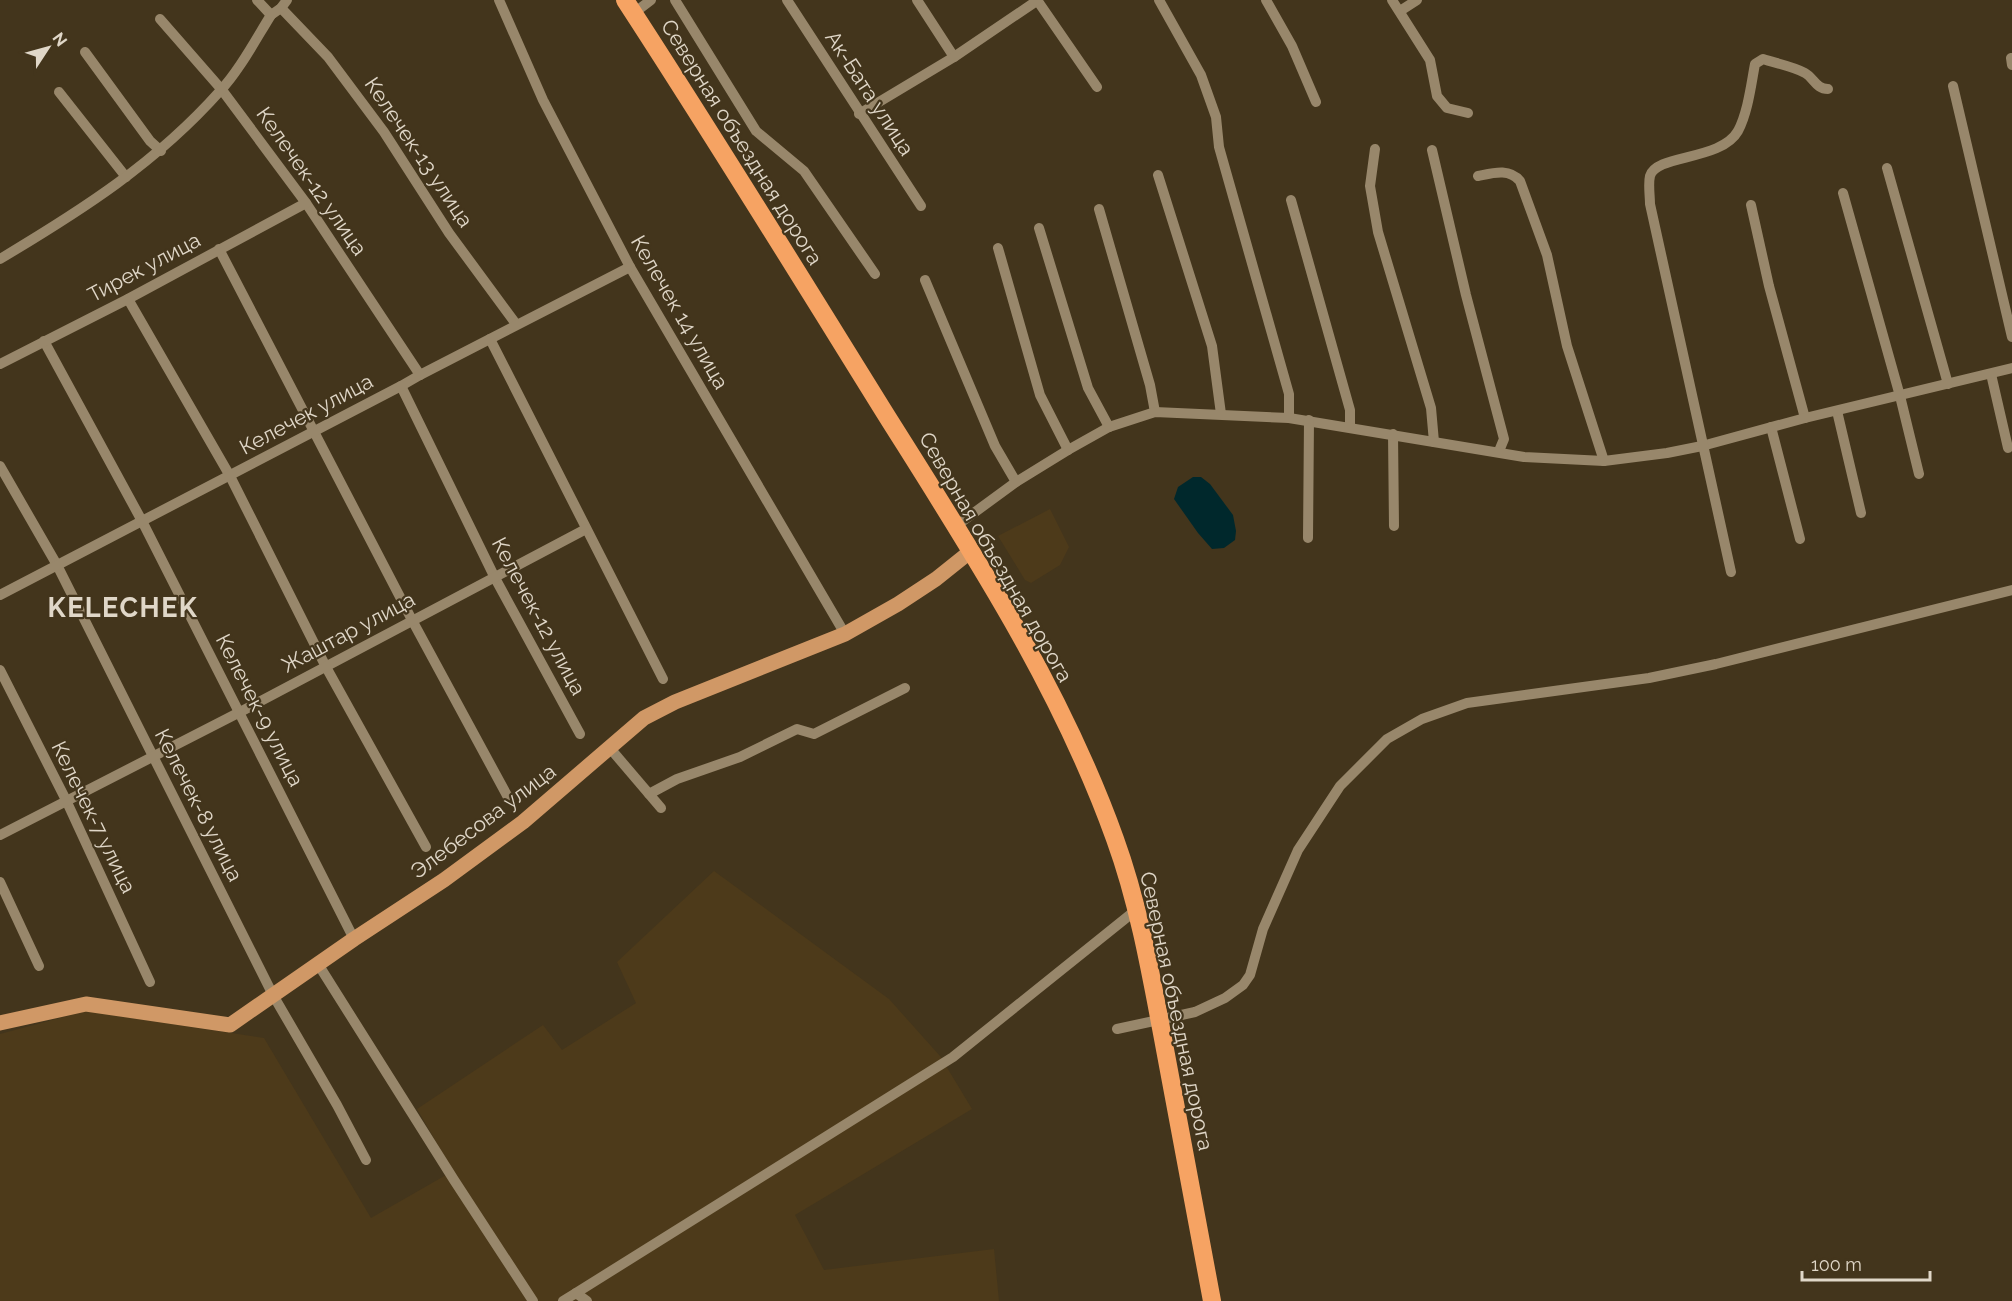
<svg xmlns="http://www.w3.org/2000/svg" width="2012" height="1301" font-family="Raleway,sans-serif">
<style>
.built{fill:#4d3a1a}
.water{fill:#00282c}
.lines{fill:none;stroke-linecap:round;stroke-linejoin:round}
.minor{stroke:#98876b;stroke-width:10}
.major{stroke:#d09866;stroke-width:15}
.highway{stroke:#f6a363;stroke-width:18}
.labels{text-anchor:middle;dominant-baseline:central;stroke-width:4.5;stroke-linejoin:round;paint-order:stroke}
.street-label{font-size:21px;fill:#e0d7c8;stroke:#43351c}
.district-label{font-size:27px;font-weight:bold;letter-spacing:1.5px;fill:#e0d7c8;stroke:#43351c}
</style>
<rect width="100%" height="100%" fill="#43351c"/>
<g class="built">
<path d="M1050,509L1069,547L1060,565L1031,583L1025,580L998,536Z"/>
<path d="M714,871L889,999L940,1056L972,1109L795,1215L824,1270L994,1249L999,1301H0V1034L86,1011L264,1038L371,1218L453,1171L417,1109L543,1025L562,1050L636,1003L617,962Z"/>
</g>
<path class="water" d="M1193,477H1201L1210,484L1233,515L1236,531L1235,540L1224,548L1212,549L1198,533L1174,499L1178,487Z"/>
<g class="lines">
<g class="minor">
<path d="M257,0L271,15"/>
<path d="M499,0L543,100L630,267L845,634"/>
<path d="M675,0L756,131L804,171L875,274"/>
<path d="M787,0L921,206"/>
<path d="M917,0L954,57"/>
<path d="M1037,0L1097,87"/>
<path d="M1159,0L1201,75L1216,117L1219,147L1289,394V418"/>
<path d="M1266,0L1292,46L1316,102"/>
<path d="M1392,0L1430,60L1437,96L1447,108L1468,113"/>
<path d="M281,8L328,57L384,132L449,233L516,324"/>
<path d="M1400,11L1417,0"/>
<path d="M634,13L651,0"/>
<path d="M160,19L222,90L306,203L420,375"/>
<path d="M85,52L150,141L161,151"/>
<path d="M2011,58L2012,65"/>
<path d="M1953,86L2012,337"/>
<path d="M59,92L126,177"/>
<path d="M859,114L954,57L1038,0"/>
<path d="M1375,149L1370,186L1378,232L1431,408L1434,442"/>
<path d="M1432,150L1466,295L1504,439L1499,451"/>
<path d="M1887,168L1948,384"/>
<path d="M1158,175L1212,346L1221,414"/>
<path d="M1478,176C1493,173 1509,168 1520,181L1547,255L1567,346L1604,461"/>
<path d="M1843,193L1900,396L1919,474"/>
<path d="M1291,200L1350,410V426"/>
<path d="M1751,205L1769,286L1805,418"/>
<path d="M1099,209L1150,385L1155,412"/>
<path d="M1039,228L1088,388L1109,427"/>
<path d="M998,248L1040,395L1068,450"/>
<path d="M219,249L412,620L509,799"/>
<path d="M0,259C82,210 156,163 220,91C239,71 256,39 271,15L281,8L287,0"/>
<path d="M925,280L995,446L1016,482"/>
<path d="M128,299L230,476L326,667L426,847"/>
<path d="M490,339L663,679"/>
<path d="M44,341L142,521L354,939"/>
<path d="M0,364L128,299L306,203"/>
<path d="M1991,374L2008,448"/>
<path d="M401,386L495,578L580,734"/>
<path d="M1837,411L1861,513"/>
<path d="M1771,427L1800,539"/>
<path d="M1393,434L1394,526"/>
<path d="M0,466L57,565L273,995L337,1105L366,1160"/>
<path d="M956,526L1016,482L1068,450L1109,427L1155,412L1289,418L1524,457L1604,461L1667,453L1702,446L1805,418L2012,368"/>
<path d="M1308,538L1309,420"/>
<path d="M1731,572L1650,204C1650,196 1648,184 1650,176C1656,154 1721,161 1738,131C1748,112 1751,85 1755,64L1763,59C1775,63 1795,67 1805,73C1814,78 1816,89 1828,89"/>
<path d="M0,595L401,386L420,375L630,267"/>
<path d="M0,670L66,800L150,982"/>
<path d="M609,747L661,808"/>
<path d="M649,794L677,779L740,757L797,729L814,734L905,688"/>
<path d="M0,835L240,712L586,529"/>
<path d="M0,882L39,966"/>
<path d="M318,964L454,1180L533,1301"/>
<path d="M1117,1029L1195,1012L1225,998L1243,985L1250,975L1263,929L1298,850L1340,786L1387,739L1422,719L1467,703L1649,678L1716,664L2012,590"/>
<path d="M576,1293L953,1057L1136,910"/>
<path d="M563,1301L576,1293L587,1301"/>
</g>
<path class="major" d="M0,1023L86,1004L230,1025L354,939L444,880L523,822L644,718L675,702L845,634L898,604L936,579L971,551"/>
<path class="highway" d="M625,0C715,138 801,278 888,418C973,553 1061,688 1115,839C1139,905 1151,975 1164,1044C1180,1130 1196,1215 1212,1301"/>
</g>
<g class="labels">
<g class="street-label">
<text transform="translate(870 93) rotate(57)">Ак-Бата улица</text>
<text transform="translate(742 142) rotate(58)">Северная объездная дорога</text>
<text transform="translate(419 152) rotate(56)">Келечек-13 улица</text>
<text transform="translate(312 181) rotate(55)">Келечек-12 улица</text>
<text transform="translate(144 267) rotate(-28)">Тирек улица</text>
<text transform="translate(680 312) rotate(60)">Келечек 14 улица</text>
<text transform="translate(306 414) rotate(-28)">Келечек улица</text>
<text transform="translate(996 557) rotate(60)">Северная объездная дорога</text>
<text transform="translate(539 616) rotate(62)">Келечек-12 улица</text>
<text transform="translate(348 632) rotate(-28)">Жаштар улица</text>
<text transform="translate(260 710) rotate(63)">Келечек-9 улица</text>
<text transform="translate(199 805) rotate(63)">Келечек-8 улица</text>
<text transform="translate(94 817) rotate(64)">Келечек-7 улица</text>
<text transform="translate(483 821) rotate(-37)">Элебесова улица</text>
<text transform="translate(1177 1011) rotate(78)">Северная объездная дорога</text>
</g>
<g class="district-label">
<text x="123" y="607">KELECHEK</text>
</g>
</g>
<g transform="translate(48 48) rotate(54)" stroke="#43351c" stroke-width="4.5" paint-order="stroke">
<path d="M0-4.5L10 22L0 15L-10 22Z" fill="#e0d7c8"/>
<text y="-9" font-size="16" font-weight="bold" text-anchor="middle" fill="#e0d7c8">N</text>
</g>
<path d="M1802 1271v9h128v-9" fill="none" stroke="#e0d7c8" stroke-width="3"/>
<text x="1811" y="1271" font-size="18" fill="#e0d7c8" stroke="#43351c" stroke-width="4.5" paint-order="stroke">100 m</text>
</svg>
